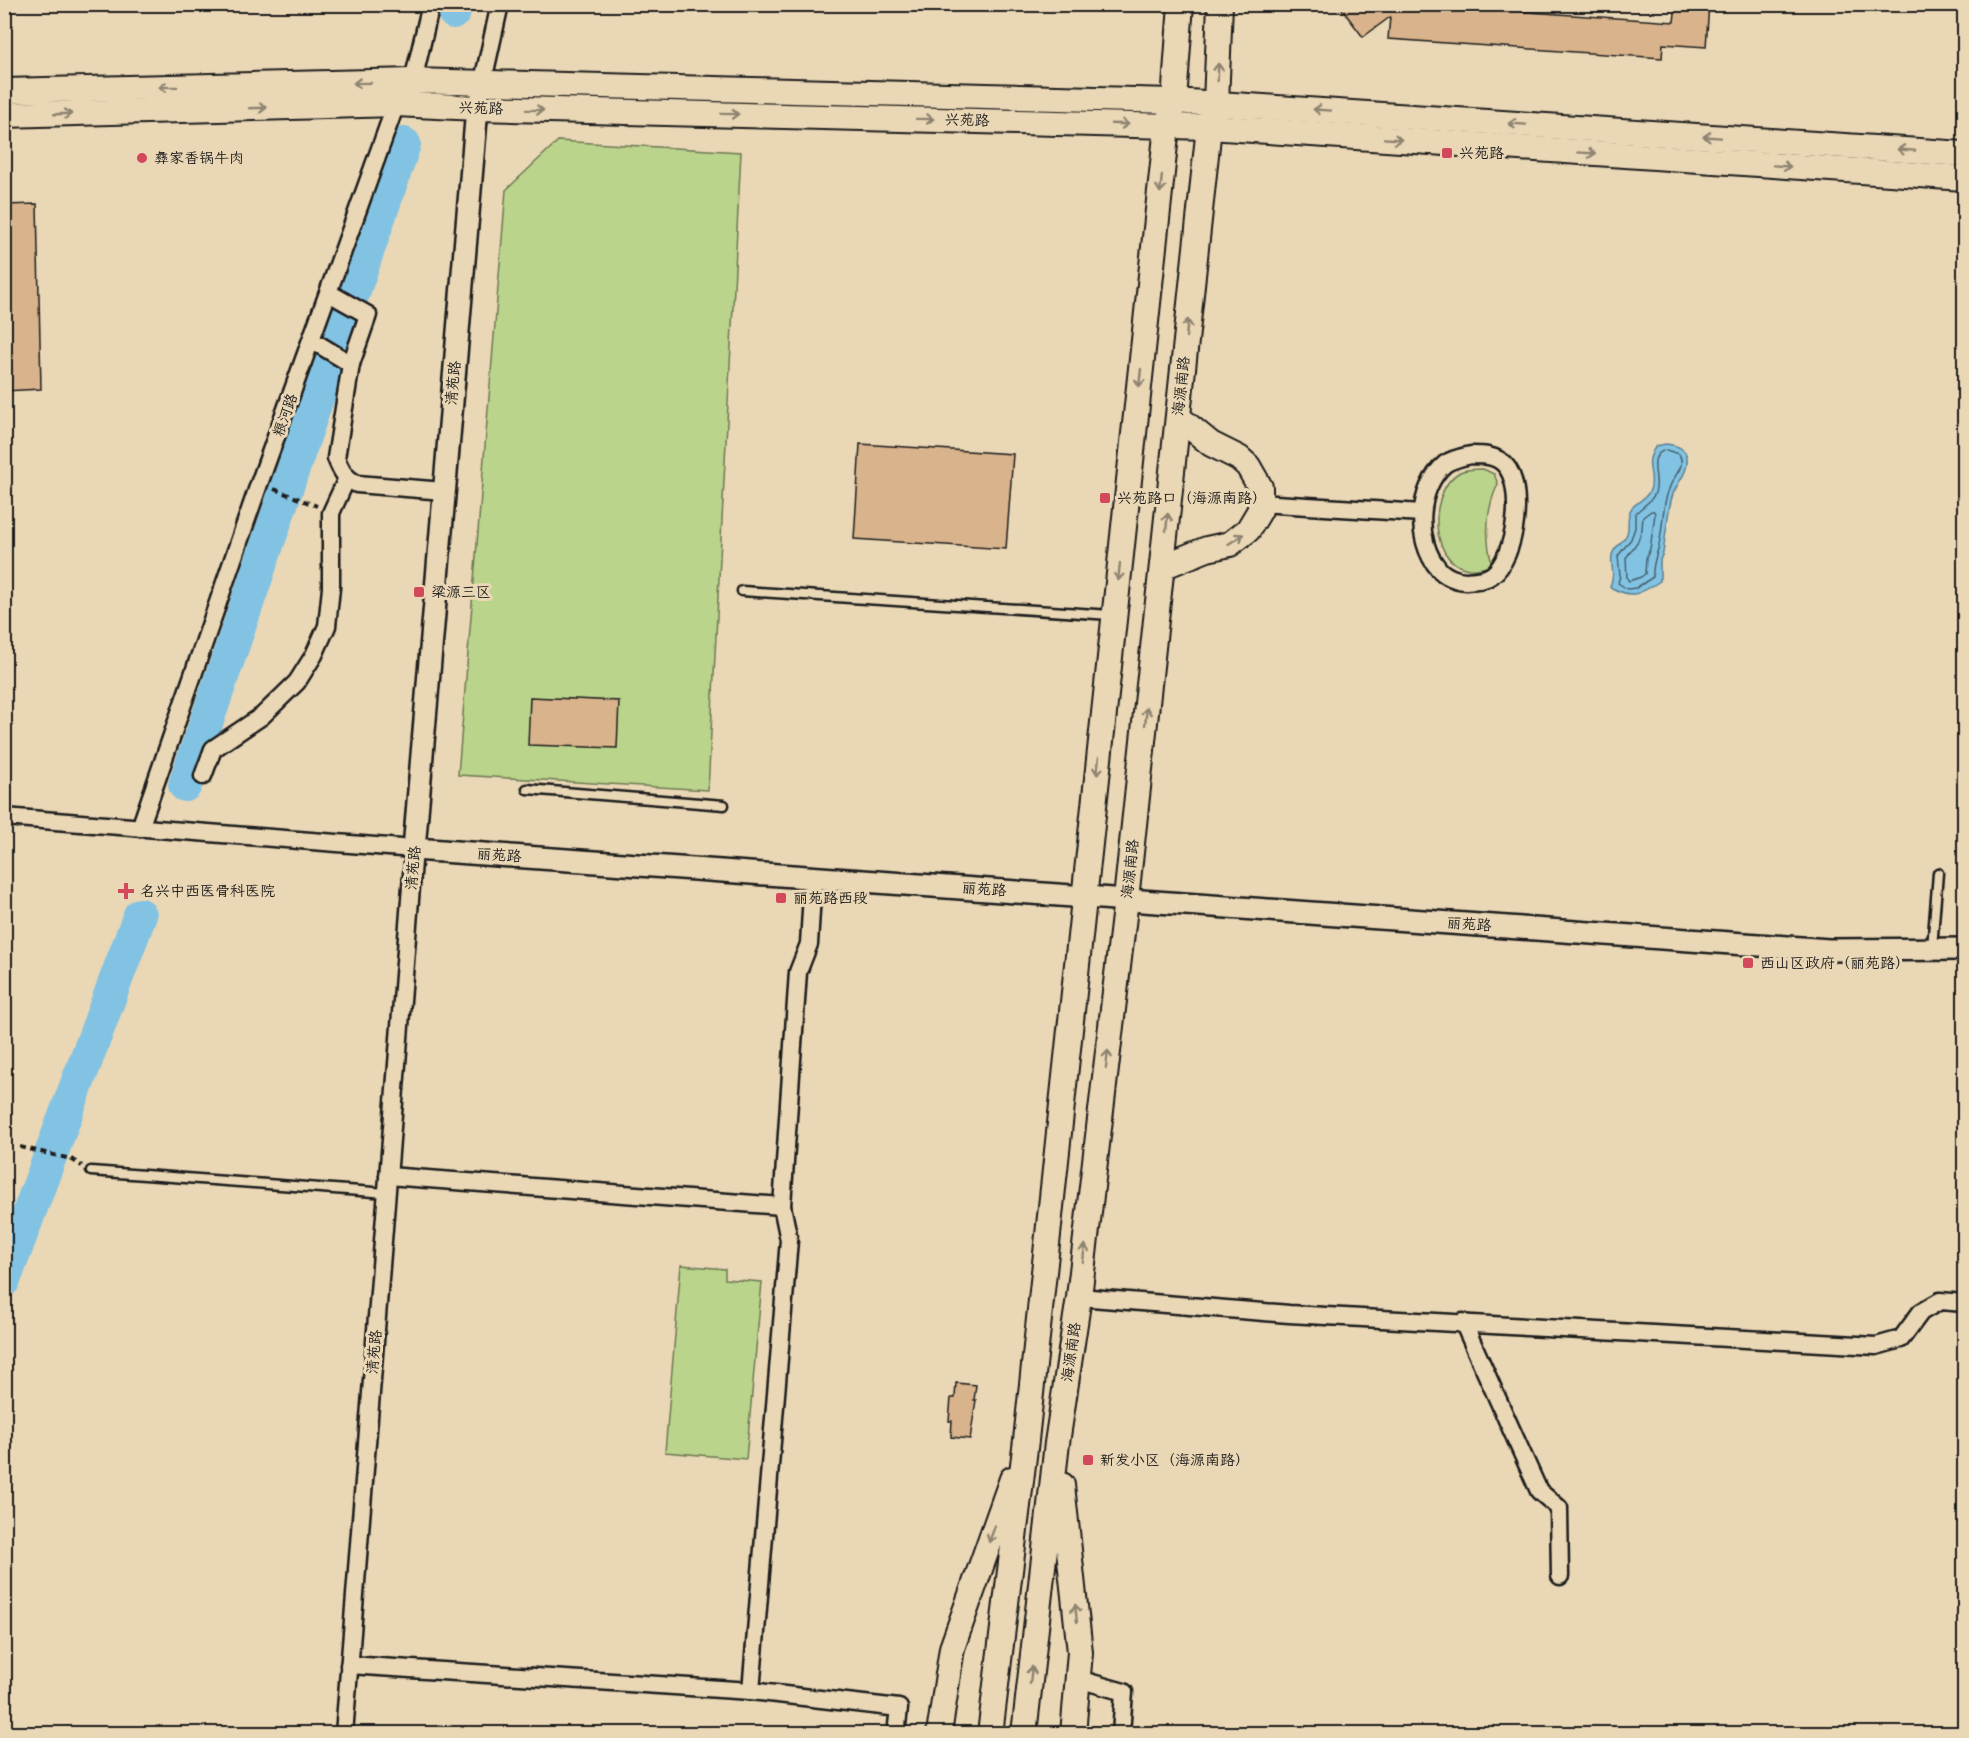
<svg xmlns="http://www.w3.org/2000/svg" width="1969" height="1738" font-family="'Shantell Sans','LXGW WenKai TC',sans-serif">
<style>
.green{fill:#bbd48b;stroke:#6c7854;stroke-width:1.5}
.water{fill:#82c3e3;stroke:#598093;stroke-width:1.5}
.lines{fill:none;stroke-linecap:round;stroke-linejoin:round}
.shore{stroke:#455f6c;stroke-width:1.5}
.river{stroke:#82c3e3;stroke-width:34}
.building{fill:#d8b38c;stroke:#1c1c1c;stroke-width:1.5}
.service-casing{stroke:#1c1c1c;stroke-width:13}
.minor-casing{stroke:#1c1c1c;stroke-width:21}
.tertiary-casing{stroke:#1c1c1c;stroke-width:26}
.secondary-casing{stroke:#1c1c1c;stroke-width:28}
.path{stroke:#1c1c1c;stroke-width:4;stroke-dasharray:6 4.5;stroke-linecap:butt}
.service{stroke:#ead7b5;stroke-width:8}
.minor{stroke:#ead7b5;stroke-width:16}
.tertiary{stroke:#ead7b5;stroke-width:21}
.secondary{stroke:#ead7b5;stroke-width:24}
.oneway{stroke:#8d8370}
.poi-dot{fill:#d1495b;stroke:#ead7b5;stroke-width:2}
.labels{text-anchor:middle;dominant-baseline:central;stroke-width:6;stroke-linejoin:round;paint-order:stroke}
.street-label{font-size:15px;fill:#1c1c1c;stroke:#ead7b5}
.poi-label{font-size:15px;fill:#1c1c1c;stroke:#ead7b5;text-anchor:start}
</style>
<rect width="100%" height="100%" fill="#ead7b5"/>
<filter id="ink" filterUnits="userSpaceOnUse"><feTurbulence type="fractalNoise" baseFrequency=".0167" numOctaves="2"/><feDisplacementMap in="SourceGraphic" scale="12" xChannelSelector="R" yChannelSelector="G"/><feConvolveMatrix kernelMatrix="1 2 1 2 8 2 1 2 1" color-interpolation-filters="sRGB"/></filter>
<g filter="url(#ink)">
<g class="green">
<path d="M558,141L741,152L708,790L458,775L506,190Z"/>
<path d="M1483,469L1494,474L1498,484C1485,511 1485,537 1492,565C1430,590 1422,493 1460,472C1466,469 1476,469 1483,469Z"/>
<path d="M681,1265L725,1269V1279L762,1282L746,1459L665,1452Z"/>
</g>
<path class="water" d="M1666,444C1676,445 1686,448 1687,458C1689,472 1676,484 1672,497C1667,515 1666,535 1663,553L1660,560V581C1639,595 1632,599 1610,587C1616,571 1610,567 1612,555C1614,547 1622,543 1626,536C1630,529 1627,521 1629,514C1631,503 1646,501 1650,490C1656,473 1642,466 1656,446Z"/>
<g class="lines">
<g class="shore">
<path d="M1666,450L1679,454C1686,466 1676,473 1671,484C1661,505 1664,528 1658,549C1655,560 1652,566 1653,577L1636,588L1627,589L1618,583L1620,576L1618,556L1631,539L1635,528V514C1642,506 1651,503 1655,493C1661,479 1645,455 1666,450Z"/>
<path d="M1651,511H1654L1655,514L1650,549L1646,558L1645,574L1641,577L1629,581L1627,578L1626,558L1638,541L1642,529L1643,517Z"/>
</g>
<g class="river">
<path d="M454,12L456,4"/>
<path d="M185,785L404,144"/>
<path d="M4,1280L140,915"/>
</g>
</g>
<g class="building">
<path d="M1338,4H1412L1674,22L1676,4H1709L1706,47L1663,44L1662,58L1388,39L1390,17L1363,37Z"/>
<path d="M37,204L41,389L4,391V205Z"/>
<path d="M860,444L1013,454L1006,549L854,539Z"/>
<path d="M530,697L619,701L617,748L528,745Z"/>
<path d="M956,1383L976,1385L974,1400H976L970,1439L951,1437L952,1421H949L951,1398H955Z"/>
</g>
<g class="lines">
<g class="service-casing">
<g id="service">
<path d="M742,591L1111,615"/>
<path d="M527,789L724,805"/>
<path d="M1932,948L1938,873"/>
<path d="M91,1171L387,1193"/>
</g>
</g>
<g class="minor-casing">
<g id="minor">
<path d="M477,108L500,4"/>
<path d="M329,293L368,315L351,364L336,458C341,471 345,478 357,484L444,491"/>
<path d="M313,341L351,364"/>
<path d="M1471,455C1483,455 1496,455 1505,465C1525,486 1516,558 1492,575C1484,581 1476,580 1466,581C1457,581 1444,576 1438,568C1415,541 1417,488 1445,464C1452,459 1462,457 1471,455Z"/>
<path d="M1260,503L1422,513"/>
<path d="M203,776L213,749L262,716L297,682L314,655L327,626L331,588V513L347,478"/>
<path d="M4,817L414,849L344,1734"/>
<path d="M140,828L259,484L396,104L413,81L431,4"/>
<path d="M388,1176L782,1206"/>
<path d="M1079,1297L1289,1314L1876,1346L1901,1339L1921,1312L1940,1301L1964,1303"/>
<path d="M1463,1322L1539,1491L1559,1508L1560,1576"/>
<path d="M349,1665L751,1691L899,1708L896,1734"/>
<path d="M1078,1679L1124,1692L1121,1734"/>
<path d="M751,1691L789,1240L782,1206L798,972L809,944L813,877"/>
</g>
</g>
<g class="tertiary-casing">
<path id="tertiary" d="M477,108L414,849L1829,950L1964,949"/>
</g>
<g class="secondary-casing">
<g id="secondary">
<path d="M4,91L413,81L1174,101L1964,154"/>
<path d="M4,115L396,104L477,108L1209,127L1964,178"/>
<path d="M1162,567L1207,549L1230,544L1248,530L1260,510V487L1248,466L1239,458L1211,444L1178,417"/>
<path d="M1062,1485L1080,1652L1073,1734"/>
<path d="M939,1734L952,1648L1012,1479"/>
<path d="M990,1734L1026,1440L1167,126L1174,101L1181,4"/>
<path d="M1024,1734L1057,1443L1079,1297L1126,899L1209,127L1216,103L1220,4"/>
</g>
</g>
<g class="path">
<path d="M274,489L317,506"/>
<path d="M20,1147L71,1159L82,1166"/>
</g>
<use href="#service" class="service"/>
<use href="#minor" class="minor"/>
<use href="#tertiary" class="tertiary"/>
<use href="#secondary" class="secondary"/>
</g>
<defs><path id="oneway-shaft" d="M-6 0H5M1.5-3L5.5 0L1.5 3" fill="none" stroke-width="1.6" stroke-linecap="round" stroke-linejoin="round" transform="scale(1.5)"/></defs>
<g class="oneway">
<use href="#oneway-shaft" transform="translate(1218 72) rotate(-88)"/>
<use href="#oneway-shaft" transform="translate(362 83) rotate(179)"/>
<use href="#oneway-shaft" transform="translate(168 87) rotate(179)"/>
<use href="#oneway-shaft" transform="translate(258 108) rotate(-2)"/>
<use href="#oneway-shaft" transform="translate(535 110) rotate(1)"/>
<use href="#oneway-shaft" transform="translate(1322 110) rotate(-176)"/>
<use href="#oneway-shaft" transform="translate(63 114) rotate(-2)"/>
<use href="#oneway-shaft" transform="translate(730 114) rotate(1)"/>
<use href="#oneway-shaft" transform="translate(925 119) rotate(1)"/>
<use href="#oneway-shaft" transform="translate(1120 124) rotate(2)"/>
<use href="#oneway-shaft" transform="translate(1517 124) rotate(-176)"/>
<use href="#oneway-shaft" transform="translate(1712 137) rotate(-176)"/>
<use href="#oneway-shaft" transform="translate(1393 139) rotate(4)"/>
<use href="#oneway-shaft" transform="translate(1906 150) rotate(-176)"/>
<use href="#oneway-shaft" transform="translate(1587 153) rotate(4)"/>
<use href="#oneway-shaft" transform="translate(1782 166) rotate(4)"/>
<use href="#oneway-shaft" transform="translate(1161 184) rotate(96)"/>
<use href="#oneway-shaft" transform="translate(1187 328) rotate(-84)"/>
<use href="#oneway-shaft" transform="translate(1140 378) rotate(96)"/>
<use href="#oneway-shaft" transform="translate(1167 522) rotate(-84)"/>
<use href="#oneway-shaft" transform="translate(1236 539) rotate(-33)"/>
<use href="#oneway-shaft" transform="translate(1119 572) rotate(96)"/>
<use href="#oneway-shaft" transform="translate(1146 716) rotate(-84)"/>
<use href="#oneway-shaft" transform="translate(1098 766) rotate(96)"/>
<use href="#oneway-shaft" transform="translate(1107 1059) rotate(-83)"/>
<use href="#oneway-shaft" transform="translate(1084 1253) rotate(-83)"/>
<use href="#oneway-shaft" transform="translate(992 1534) rotate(110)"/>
<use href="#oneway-shaft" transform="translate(1076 1613) rotate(-96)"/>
<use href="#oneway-shaft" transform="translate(1031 1675) rotate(-83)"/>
</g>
</g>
<g class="poi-dot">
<rect x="1441" y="147" width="12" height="12" rx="3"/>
<circle cx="142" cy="158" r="6"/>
<rect x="1099" y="492" width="12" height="12" rx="3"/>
<rect x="413" y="586" width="12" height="12" rx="3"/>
<path d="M123 882h6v6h6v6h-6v6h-6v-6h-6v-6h6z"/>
<rect x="775" y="892" width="12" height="12" rx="3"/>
<rect x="1742" y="957" width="12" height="12" rx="3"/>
<rect x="1082" y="1454" width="12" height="12" rx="3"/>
</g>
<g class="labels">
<g class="street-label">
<text transform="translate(481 108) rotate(2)">兴苑路</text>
<text transform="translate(967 120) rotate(1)">兴苑路</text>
<text transform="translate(453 383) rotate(-85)">清苑路</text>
<text transform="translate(1181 386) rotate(-84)">海源南路</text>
<text transform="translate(285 415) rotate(-70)">粮河路</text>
<text transform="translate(499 855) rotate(4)">丽苑路</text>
<text transform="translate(413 868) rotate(-85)">清苑路</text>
<text transform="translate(1130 869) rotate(-84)">海源南路</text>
<text transform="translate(984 889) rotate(4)">丽苑路</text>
<text transform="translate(1469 924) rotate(4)">丽苑路</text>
<text transform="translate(374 1352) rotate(-85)">清苑路</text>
<text transform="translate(1071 1352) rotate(-82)">海源南路</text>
</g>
<g class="poi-label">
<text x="1459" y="153">兴苑路</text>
<text x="154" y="158">彝家香锅牛肉</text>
<text x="1117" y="498">兴苑路口（海源南路）</text>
<text x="431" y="592">梁源三区</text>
<text x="140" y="891">名兴中西医骨科医院</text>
<text x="793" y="898">丽苑路西段</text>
<text x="1760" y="963">西山区政府（丽苑路）</text>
<text x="1100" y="1460">新发小区（海源南路）</text>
</g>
</g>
<rect width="1969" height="1738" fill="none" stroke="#ead7b5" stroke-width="24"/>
<rect x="12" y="12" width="1945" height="1714" fill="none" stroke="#1c1c1c" stroke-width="2" filter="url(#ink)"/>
</svg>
